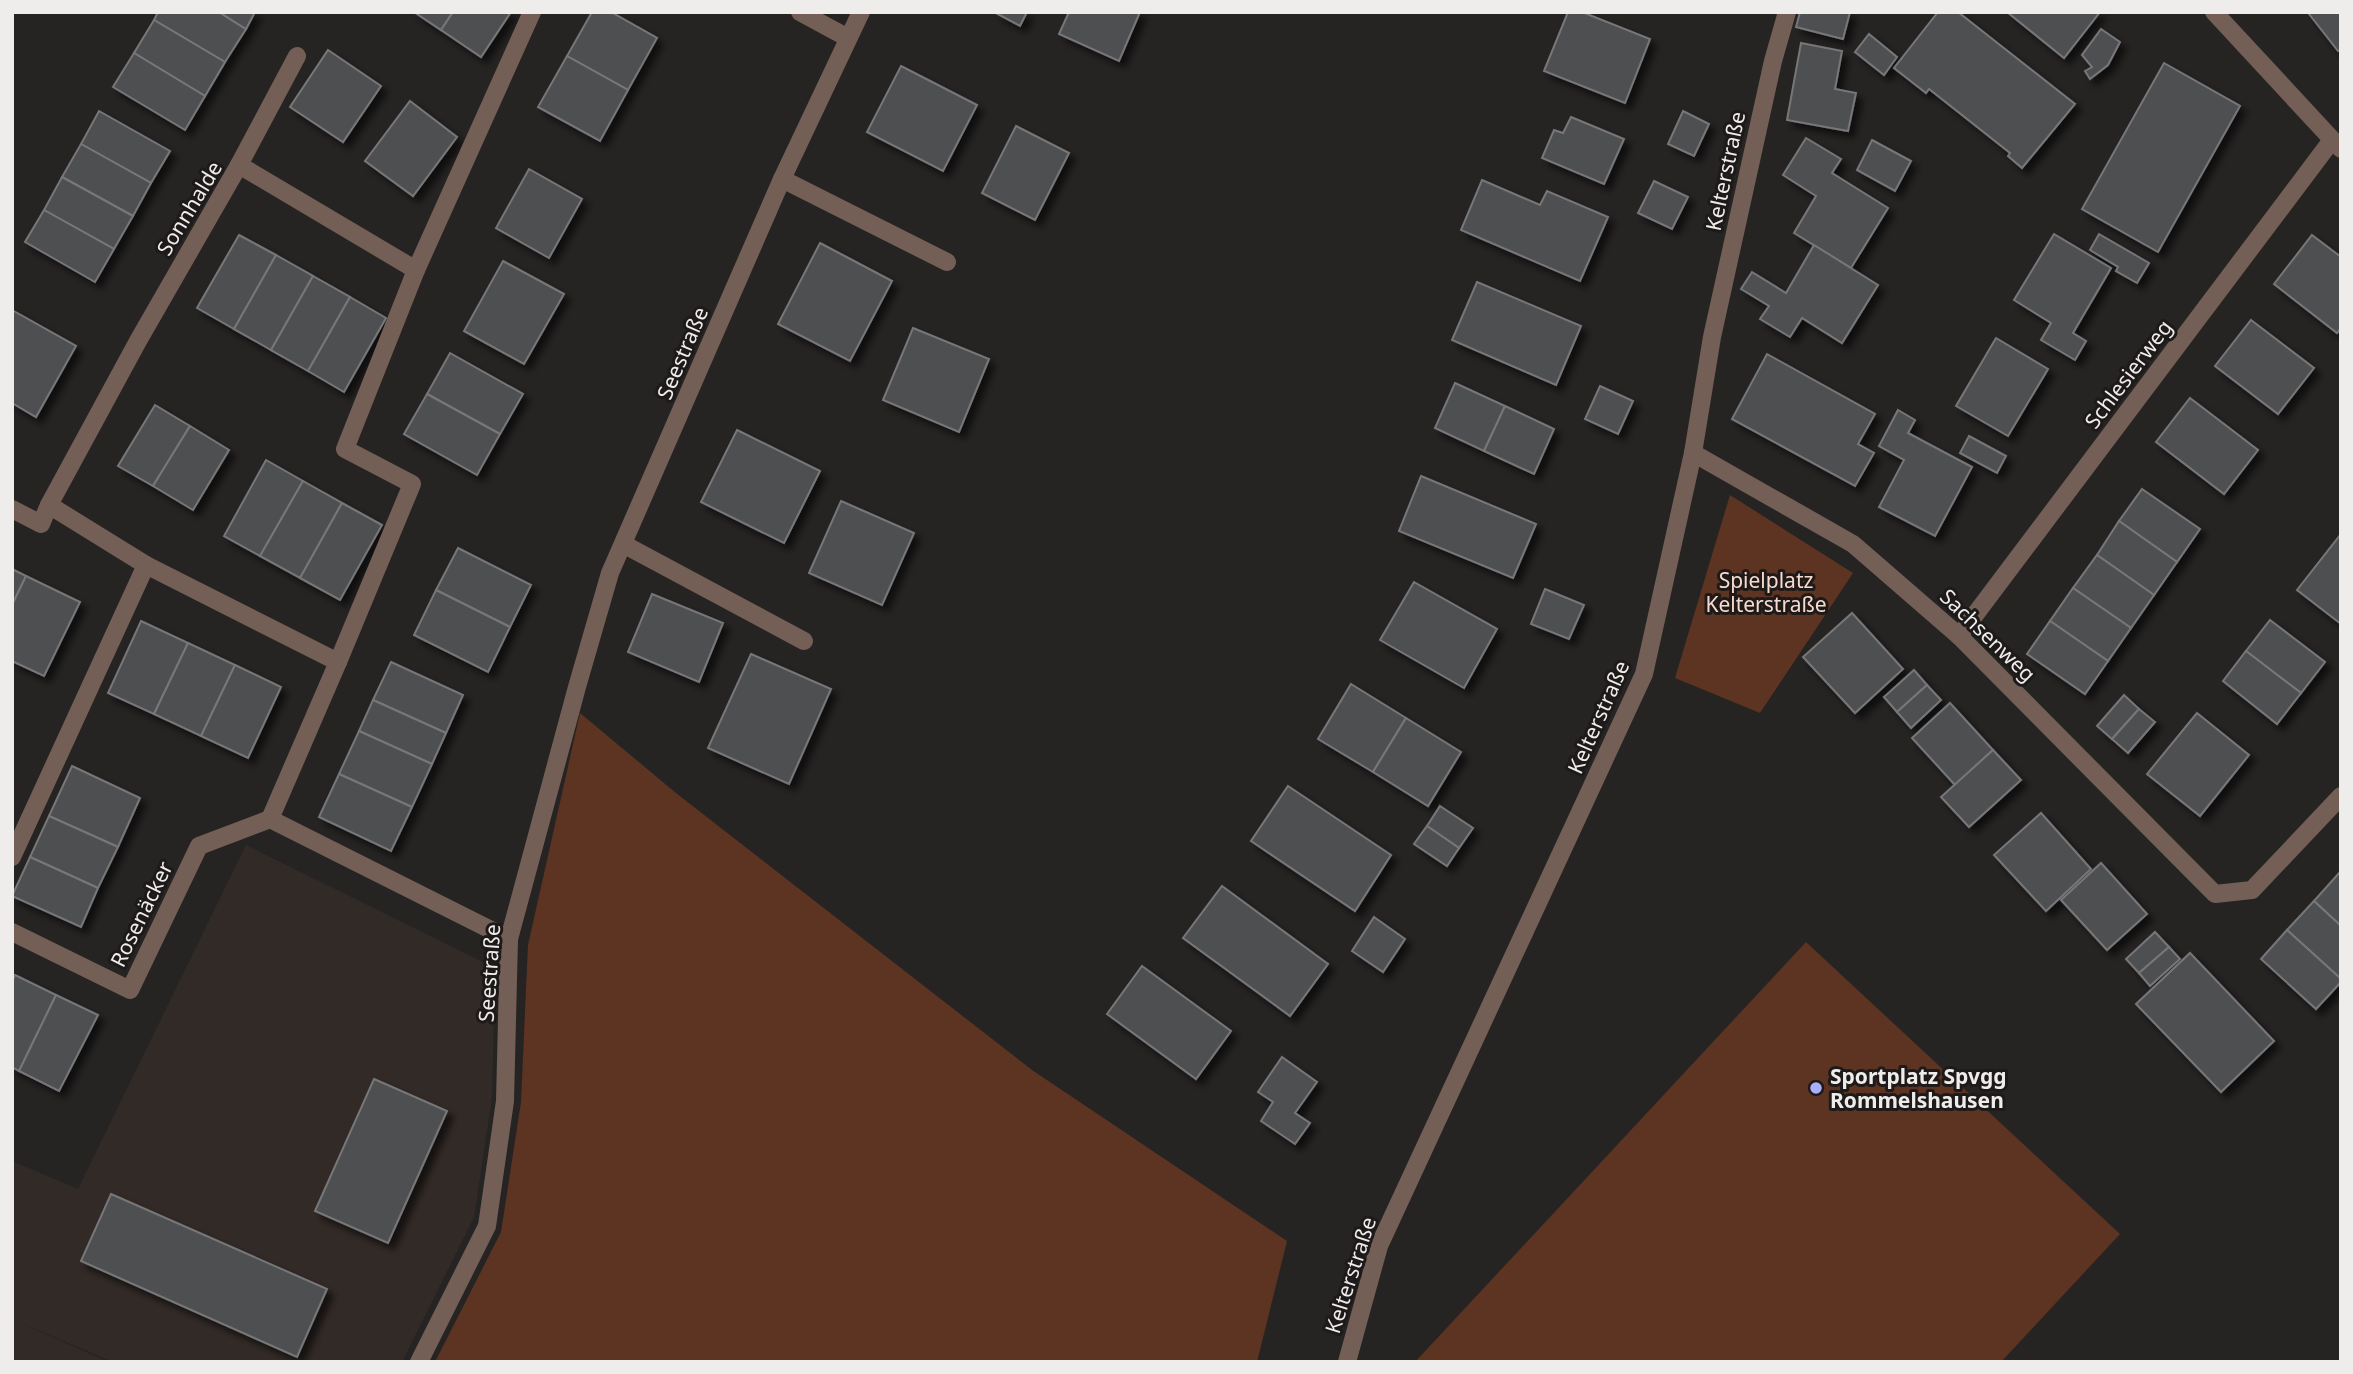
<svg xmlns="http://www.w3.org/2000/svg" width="2353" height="1374" font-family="'Noto Sans',sans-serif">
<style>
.built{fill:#322a26}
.green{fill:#5d3322}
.building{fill:#4e4f51;stroke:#77777a;stroke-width:2;filter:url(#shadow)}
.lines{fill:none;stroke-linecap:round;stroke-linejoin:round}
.street{stroke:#745f57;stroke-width:18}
.poi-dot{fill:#abaffb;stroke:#1d1a19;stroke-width:2.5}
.labels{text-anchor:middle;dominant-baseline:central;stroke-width:6;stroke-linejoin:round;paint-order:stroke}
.street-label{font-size:21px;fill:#efedec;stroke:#1d1a19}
.park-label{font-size:21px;fill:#f9dace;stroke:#1d1a19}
.poi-label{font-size:21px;font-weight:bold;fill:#efedec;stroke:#1d1a19;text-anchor:start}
</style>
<defs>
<filter id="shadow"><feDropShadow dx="6" dy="6" stdDeviation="3.5" flood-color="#0009"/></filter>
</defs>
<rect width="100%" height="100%" fill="#262423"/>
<g class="built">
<path d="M246,845L495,968L492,1098L474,1217L402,1362H113L12,1319V1161L78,1189Z"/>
<path d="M15,1320L108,1362H12V1325Z"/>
</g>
<g class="green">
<path d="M1730,495L1853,573L1760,713L1675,678Z"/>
<path d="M580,713L676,793L1032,1070L1287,1241L1257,1362H435L501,1232L521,1102L528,945Z"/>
<path d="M1806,942L2120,1234L2001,1362H1415Z"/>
</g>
<g class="building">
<path d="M158,12H219L246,29L225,62L154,20Z"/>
<path d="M219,12H255L246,29Z"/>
<path d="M414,12H453L441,30Z"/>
<path d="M453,12H511L481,57L441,30Z"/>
<path d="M592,12H611L657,38L628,90L567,56Z"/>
<path d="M994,12H1027L1020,26Z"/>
<path d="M1069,12H1140L1119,61L1059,34Z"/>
<path d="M1568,12H1582L1650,39L1625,103L1544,71Z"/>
<path d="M1800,12H1850L1843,39L1796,27Z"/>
<path d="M1938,12H1958L2075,104L2022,168L2008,156L2010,153L1929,89L1926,93L1894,68Z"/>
<path d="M2007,12H2100L2064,58Z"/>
<path d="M2310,12H2341V49L2338,51L2309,14Z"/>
<path d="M154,20L225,62L205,96L134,53Z"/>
<path d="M2101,29L2120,42L2108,65L2090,79L2085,71L2092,67L2082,55Z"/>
<path d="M1869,34L1897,57L1884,75L1855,52Z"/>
<path d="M1801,43L1842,51L1835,89L1856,93L1848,131L1787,120Z"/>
<path d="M328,50L381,86L343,142L290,107Z"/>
<path d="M134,53L205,96L185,130L113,87Z"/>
<path d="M567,56L628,90L600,141L538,107Z"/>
<path d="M2164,63L2240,106L2158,252L2082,209Z"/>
<path d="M901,66L977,105L943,171L867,132Z"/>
<path d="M410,101L457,137L413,196L365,161Z"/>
<path d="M99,111L170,151L151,183L81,144Z"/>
<path d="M1683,111L1709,124L1694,156L1668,144Z"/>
<path d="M1571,117L1624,139L1604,184L1542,158L1554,130L1563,133Z"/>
<path d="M1016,126L1069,153L1035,220L982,193Z"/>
<path d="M1806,138L1841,159L1832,173L1888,208L1851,268L1794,233L1816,196L1783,175Z"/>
<path d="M1872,140L1911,161L1895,191L1857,170Z"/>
<path d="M81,144L151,183L133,216L62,177Z"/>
<path d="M529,169L582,199L549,258L496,228Z"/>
<path d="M62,177L133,216L114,249L44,210Z"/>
<path d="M1482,180L1540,205L1547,191L1608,217L1580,281L1461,230Z"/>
<path d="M1654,181L1688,197L1672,229L1638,213Z"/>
<path d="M44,210L114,249L95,282L25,242Z"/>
<path d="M2054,234L2111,268L2073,333L2086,341L2075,360L2041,340L2051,323L2014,300Z"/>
<path d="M2099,234L2149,263L2137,283L2116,271L2118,267L2090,250Z"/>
<path d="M239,235L276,255L234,329L197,308Z"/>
<path d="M2312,235L2341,257V328L2337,333L2274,284Z"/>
<path d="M820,243L892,281L850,361L778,324Z"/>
<path d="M1814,245L1878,285L1842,343L1802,318L1790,337L1760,319L1769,306L1741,289L1752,272L1786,293Z"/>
<path d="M276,255L313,276L271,350L234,329Z"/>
<path d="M503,261L564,294L524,364L464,331Z"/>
<path d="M313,276L350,297L308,371L271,350Z"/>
<path d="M1477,282L1581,326L1556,385L1452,340Z"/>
<path d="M350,297L386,318L344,392L308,371Z"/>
<path d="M12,310L76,346L36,417L12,403Z"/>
<path d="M2251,320L2314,368L2278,414L2215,366Z"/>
<path d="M913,328L989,359L959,432L883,400Z"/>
<path d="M1996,338L2048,369L2008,436L1956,406Z"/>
<path d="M450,353L523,394L500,434L427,394Z"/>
<path d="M1767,354L1875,414L1858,444L1874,453L1855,486L1732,419Z"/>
<path d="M1455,383L1505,406L1484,451L1435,428Z"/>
<path d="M1600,386L1633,401L1618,434L1585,419Z"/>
<path d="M427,394L500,434L477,475L404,434Z"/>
<path d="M2190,398L2258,450L2224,494L2156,442Z"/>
<path d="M155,405L190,426L153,486L118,466Z"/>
<path d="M1505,406L1554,429L1534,474L1484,451Z"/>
<path d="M1898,410L1915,420L1908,433L1972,467L1935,536L1879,507L1904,460L1879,446Z"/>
<path d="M190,426L229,450L193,510L153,486Z"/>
<path d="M737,430L820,471L784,543L701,502Z"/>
<path d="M1969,436L2006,456L1997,473L1960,453Z"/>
<path d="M266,460L303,481L260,556L224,536Z"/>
<path d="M1421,476L1536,524L1513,578L1399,531Z"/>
<path d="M303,481L342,503L300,578L260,556Z"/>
<path d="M2142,489L2200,529L2177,562L2119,521Z"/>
<path d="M841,501L914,533L882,605L809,573Z"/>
<path d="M342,503L382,525L340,600L300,578Z"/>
<path d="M2119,521L2177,562L2154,595L2097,555Z"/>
<path d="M2341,534V624L2297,590Z"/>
<path d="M458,548L531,585L510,627L436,590Z"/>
<path d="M2097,555L2154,595L2131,628L2073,588Z"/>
<path d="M12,569L26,576L12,605Z"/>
<path d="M26,576L80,602L44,676L12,661V605Z"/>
<path d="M1414,582L1497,629L1464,688L1380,640Z"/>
<path d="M2073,588L2131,628L2108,661L2050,621Z"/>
<path d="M1545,589L1584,605L1569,639L1531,624Z"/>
<path d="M436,590L510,627L488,672L414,635Z"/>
<path d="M652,594L723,623L699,682L628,652Z"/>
<path d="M1852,613L1903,669L1855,713L1803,657Z"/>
<path d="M2270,620L2325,662L2301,693L2246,651Z"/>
<path d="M141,621L188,643L154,714L108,693Z"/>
<path d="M2050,621L2108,661L2085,694L2027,654Z"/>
<path d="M188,643L235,665L201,736L154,714Z"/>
<path d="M2246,651L2301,693L2277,724L2223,681Z"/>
<path d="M751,654L831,689L789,784L708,748Z"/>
<path d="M391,662L463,695L446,733L373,700Z"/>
<path d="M235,665L281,687L248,758L201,736Z"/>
<path d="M1914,670L1927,685L1897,712L1884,697Z"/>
<path d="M1351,684L1406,718L1373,772L1318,739Z"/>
<path d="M1927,685L1941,700L1911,728L1897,712Z"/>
<path d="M2124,695L2139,709L2112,739L2097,726Z"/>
<path d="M373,700L446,733L432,764L359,731Z"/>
<path d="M1950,703L1993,750L1955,785L1912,738Z"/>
<path d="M2139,709L2155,722L2128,753L2112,739Z"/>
<path d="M2197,713L2249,755L2200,816L2147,774Z"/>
<path d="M1406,718L1461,752L1428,806L1373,772Z"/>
<path d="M359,731L432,764L412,807L339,774Z"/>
<path d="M1993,750L2021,780L1969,827L1941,797Z"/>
<path d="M72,766L140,798L118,847L49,816Z"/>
<path d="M339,774L412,807L391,851L319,817Z"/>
<path d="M1288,786L1391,855L1355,911L1251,841Z"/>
<path d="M1440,806L1473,828L1459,848L1427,826Z"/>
<path d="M2041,813L2091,869L2046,911L1994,855Z"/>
<path d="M49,816L118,847L98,888L30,857Z"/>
<path d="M1427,826L1459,848L1447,866L1414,844Z"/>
<path d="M30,857L98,888L81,927L12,896Z"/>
<path d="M2101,863L2147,914L2107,950L2061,900Z"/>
<path d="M2340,872L2341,873V926L2314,901Z"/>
<path d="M1222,886L1328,964L1290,1016L1183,938Z"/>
<path d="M2314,901L2341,926V979L2287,930Z"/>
<path d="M1374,917L1405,939L1383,972L1352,951Z"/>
<path d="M2287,930L2341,979V982L2316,1009L2261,959Z"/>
<path d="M2155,932L2169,947L2139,973L2126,959Z"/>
<path d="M2169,947L2180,959L2150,986L2139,973Z"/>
<path d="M2190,953L2274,1041L2221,1092L2136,1004Z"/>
<path d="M1142,966L1231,1031L1196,1079L1107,1014Z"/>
<path d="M15,975L56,995L19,1071L12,1067V981Z"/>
<path d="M56,995L98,1015L59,1091L19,1071Z"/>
<path d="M1282,1057L1317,1082L1295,1113L1310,1123L1295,1144L1261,1121L1273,1102L1258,1092Z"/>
<path d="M374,1079L447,1111L388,1243L315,1211Z"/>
<path d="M111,1194L327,1289L297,1357L81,1261Z"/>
</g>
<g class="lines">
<g class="street">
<path d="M800,12L848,38"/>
<path d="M2214,12L2341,149"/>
<path d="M239,165L297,56"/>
<path d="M782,179L947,262"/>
<path d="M1693,453L1853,544L1959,636L2215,894L2252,890L2341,796"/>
<path d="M12,509L41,524L49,505"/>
<path d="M623,544L804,641"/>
<path d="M1959,636L2332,140"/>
<path d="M338,662L412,484L345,449L416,270"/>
<path d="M12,857L146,565"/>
<path d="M12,932L130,990L199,846L270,819"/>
<path d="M509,939L270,819L338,662L146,565L49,505L138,341L239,165L416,270L532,12"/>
<path d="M419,1362L487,1226L505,1101L509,939L577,687L610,573L782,179L861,12"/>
<path d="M1347,1362L1379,1246L1644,674L1693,453L1712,337L1773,61L1787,12"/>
</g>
</g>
<circle class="poi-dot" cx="1816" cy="1088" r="7"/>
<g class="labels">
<g class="street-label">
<text transform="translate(1725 171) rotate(-78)">Kelterstraße</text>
<text transform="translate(189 208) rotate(-59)">Sonnhalde</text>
<text transform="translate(682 353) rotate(-67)">Seestraße</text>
<text transform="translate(2128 374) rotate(-53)">Schlesierweg</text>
<text transform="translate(1988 635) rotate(44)">Sachsenweg</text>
<text transform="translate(1598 717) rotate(-66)">Kelterstraße</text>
<text transform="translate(141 914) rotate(-64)">Rosenäcker</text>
<text transform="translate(489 973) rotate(-86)">Seestraße</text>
<text transform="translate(1350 1275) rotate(-72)">Kelterstraße</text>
</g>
<g class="park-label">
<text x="1766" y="580">Spielplatz<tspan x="1766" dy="24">Kelterstraße</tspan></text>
</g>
<g class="poi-label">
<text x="1830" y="1076">Sportplatz Spvgg<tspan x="1830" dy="24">Rommelshausen</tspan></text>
</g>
</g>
<rect width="2353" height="1374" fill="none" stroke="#efedec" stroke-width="28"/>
</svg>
